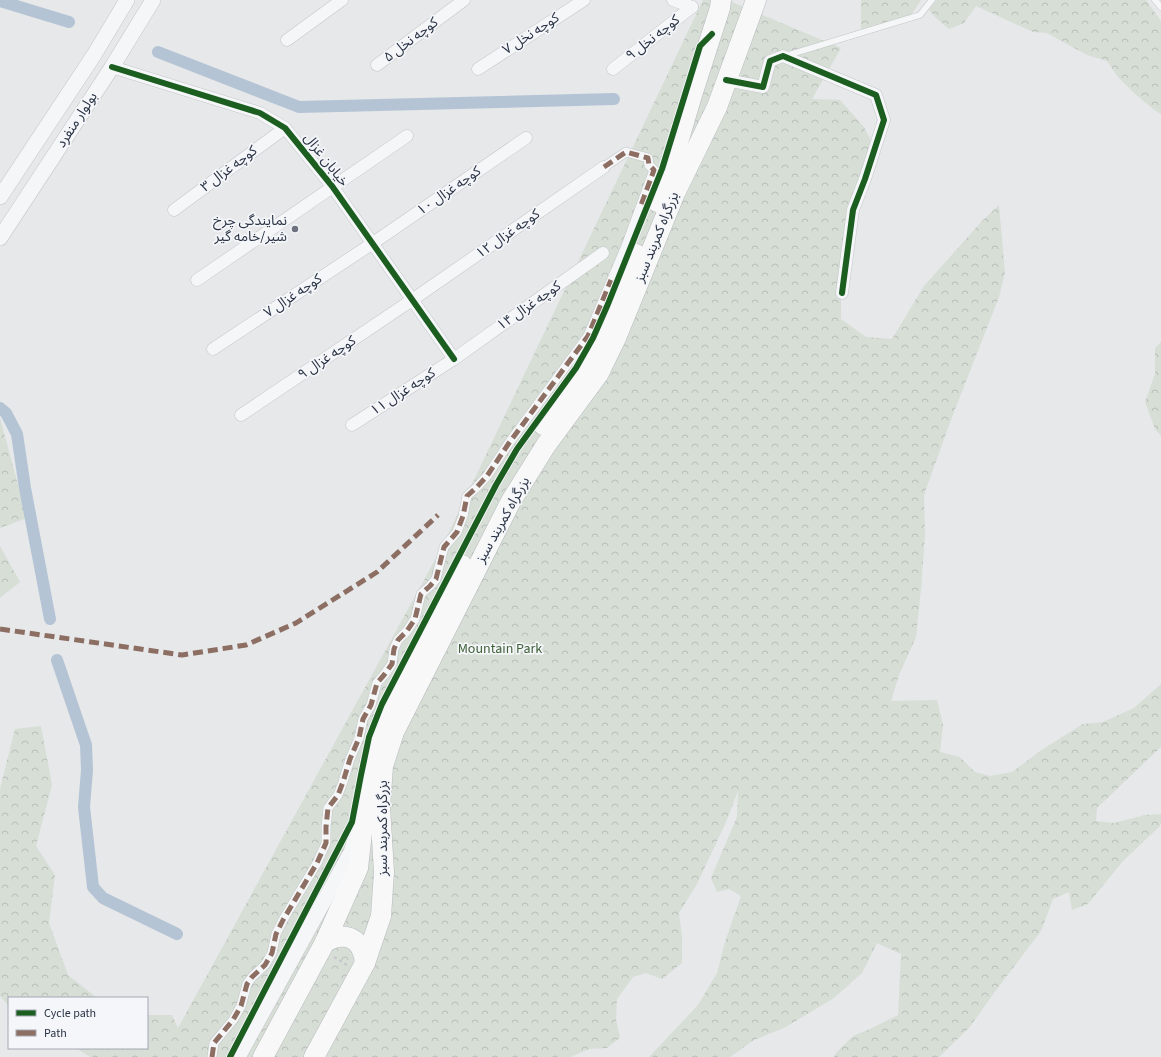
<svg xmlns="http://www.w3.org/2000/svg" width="1161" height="1057" font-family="'Source Sans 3','Noto Sans Arabic',sans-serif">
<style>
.forest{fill:url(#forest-crowns)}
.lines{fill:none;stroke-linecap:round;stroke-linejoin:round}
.canal{stroke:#b4c4d5;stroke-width:12}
.service-casing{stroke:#c4c6c8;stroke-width:7}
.pedestrian-casing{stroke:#c4c6c8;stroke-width:10}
.minor-casing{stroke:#c4c6c8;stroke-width:13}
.tertiary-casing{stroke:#c4c6c8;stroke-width:16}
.trunk-casing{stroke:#b8bbbf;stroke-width:21}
.path{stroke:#c5c6ca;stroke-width:2;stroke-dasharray:3 3;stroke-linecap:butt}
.service{stroke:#f5f6f7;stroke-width:6}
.pedestrian{stroke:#f5f6f7;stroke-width:9}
.minor{stroke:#f5f6f7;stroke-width:12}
.tertiary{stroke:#f5f6f7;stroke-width:15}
.trunk{stroke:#f8f8f8;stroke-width:20}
.quiet{stroke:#8d6e63;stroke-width:5;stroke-dasharray:10 5;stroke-linecap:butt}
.cycleway-casing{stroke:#f4f6f9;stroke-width:8}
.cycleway{stroke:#1b5e20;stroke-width:6}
.poi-dot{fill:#6c737f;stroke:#f4f6f9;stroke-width:1.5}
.labels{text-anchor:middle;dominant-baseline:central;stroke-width:3.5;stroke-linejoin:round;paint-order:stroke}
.street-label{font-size:14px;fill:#2b3445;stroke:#f4f6f9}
.poi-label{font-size:14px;fill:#2b3445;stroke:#f4f6f9;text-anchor:end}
.park-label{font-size:14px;fill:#3f6138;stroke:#f4f6f9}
</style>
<defs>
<pattern id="forest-crowns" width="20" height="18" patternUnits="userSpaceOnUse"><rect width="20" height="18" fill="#d6ded6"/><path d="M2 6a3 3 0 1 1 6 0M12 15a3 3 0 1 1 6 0" fill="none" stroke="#b8bfb9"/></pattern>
</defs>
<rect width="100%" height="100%" fill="#e6e8ea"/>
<g class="forest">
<path d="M703,0H727L841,48L812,99L840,100L864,127L876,151L841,262V319L866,337L892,339L924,286L982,221L999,205L1005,273L999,297L952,417L924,495L925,535L921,589L916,637L899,675L891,701L937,700L943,725L940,752L960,757L975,772L990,776L1012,772L1043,749L1083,724L1103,722L1134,708L1161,684V747L1097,808L1096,821L1114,823L1145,815L1161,814V824L1159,827L1123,861L1088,904L1072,910L1069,892L1053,899L1041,931L994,993L969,1028L939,1057H834L836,1053L853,1036L870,1029L898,1015L901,954L877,943L862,973L834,998L784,1028L754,1040L730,1057H649L698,1005L717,973L725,942L741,896L729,889L717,892L711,878L737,817L738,791L726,822L697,884L679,913L682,936V963L662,979L646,973L633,977L617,999L616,1019L620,1038L607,1048L589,1049L570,1057H90L76,1048H147V1015H172L178,1028L441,549Z"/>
<path d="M861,0H921L911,15L861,32Z"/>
<path d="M936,0H1146L1161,21V114L1153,109L1134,93L1118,77L1107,61L1087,55L1047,33L1033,32L976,6L964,23L949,29L936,18L929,10Z"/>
<path d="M1161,342V436L1155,429L1145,402L1155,374V348Z"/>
<path d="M0,418L27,518L0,528Z"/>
<path d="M0,546L20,582L0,598Z"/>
<path d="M41,726L52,785L36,846L55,875L49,923L68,975L97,998H9V1006L0,996V789L15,729Z"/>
</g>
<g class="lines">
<g class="canal">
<path d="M0,1L69,22"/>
<path d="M158,52L299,107L614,99"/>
<path d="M0,408L6,413L17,434L25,488L50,619"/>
<path d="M57,660L86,745L87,770L84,807L93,887L103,898L177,934"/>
</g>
<g class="service-casing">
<g id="service">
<path d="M1155,0L1161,7"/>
<path d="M785,56L920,15L932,0"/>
</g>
</g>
<g class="pedestrian-casing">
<path id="pedestrian" d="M212,1057L214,1043L233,1020L241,1006L247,984L252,977L265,965L272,953L276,934L283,920L317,863L326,843V827L328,808L338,795L343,782L350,759L359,738L363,719L371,705L377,683L384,675L392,664L394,649L398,640L407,631L415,619L421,594L430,586L436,579L444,547L457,532L463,516L467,496L477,487L487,476L509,443L588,336L626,246L654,170L649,165L648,158L626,152L604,167"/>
</g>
<g class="minor-casing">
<g id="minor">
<path d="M673,0L692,7"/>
<path d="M287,40L342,0"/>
<path d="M377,65L464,0"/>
<path d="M112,67L260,113L285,128L332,186L454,359"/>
<path d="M478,69L584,0"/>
<path d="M613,69L692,7"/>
<path d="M726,80L763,87L770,61L783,56L876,95L884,120L865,179L853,210L842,293"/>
<path d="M174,210L285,128"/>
<path d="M197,280L407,136"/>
<path d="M213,349L373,243L526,138"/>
<path d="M241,415L412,300L604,167"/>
<path d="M352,425L454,359L603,253"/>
</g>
</g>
<g class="tertiary-casing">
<g id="tertiary">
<path d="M0,197L94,55L127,0"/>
<path d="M0,238L112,67L153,0"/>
<path d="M238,1057L351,852L356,837"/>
</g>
</g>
<g class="trunk-casing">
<g id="trunk">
<path d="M657,202L672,163L692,95L720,8L721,0"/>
<path d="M543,425L586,366L603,332L636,254"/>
<path d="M325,942C346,930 363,939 365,963"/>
<path d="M263,1057L325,942L358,868L370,761L381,724L462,565"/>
<path d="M314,1057L365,963L381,916L384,872L380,807L383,766L394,732L511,501L546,445L599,373L616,338L675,193L717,107L756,0"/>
</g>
</g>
<path class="path" d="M334,957L347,965"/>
<use href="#service" class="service"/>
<use href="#pedestrian" class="pedestrian"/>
<use href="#minor" class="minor"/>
<use href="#tertiary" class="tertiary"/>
<use href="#trunk" class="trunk"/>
<g class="quiet">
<path d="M604,167L626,152L648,158L649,165L654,170L640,208"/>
<path d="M0,629L182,655L246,645L296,623L377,572L438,515"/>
<path d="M212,1057L214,1043L233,1020L241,1006L247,984L252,977L265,965L272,953L276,934L283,920L317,863L326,843V827L328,808L338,795L343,782L350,759L359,738L363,719L371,705L377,683L384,675L392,664L394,649L398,640L407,631L415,619L421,594L430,586L436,579L444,547L457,532L463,516L467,496L477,487L487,476L509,443L588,336L611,280"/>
</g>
<g class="cycleway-casing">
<g id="cycleway">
<path d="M112,67L260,113L285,128L332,186L454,359"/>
<path d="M726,80L763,87L770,61L783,56L876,95L884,120L865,179L853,210L842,293"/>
<path d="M230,1057L352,822L361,775L369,737L382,704L496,485L517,449L576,368L593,338L608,304L662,169L700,46L712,34"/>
</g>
</g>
<use href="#cycleway" class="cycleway"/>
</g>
<circle class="poi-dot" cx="295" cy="229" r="4"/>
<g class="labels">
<g class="street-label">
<text transform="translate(531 34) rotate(-33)">کوچه نخل ۷</text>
<text transform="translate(653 38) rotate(-38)">کوچه نخل ۹</text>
<text transform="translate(411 40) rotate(-37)">کوچه نخل ۵</text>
<text transform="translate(77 120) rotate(-57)">بولوار منفرد</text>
<text transform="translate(326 160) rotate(52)">خیابان غزال</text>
<text transform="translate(229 169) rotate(-37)">کوچه غزال ۳</text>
<text transform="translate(449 191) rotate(-35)">کوچه غزال ۱۰</text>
<text transform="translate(508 234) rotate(-35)">کوچه غزال ۱۲</text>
<text transform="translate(657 237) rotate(-68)">بزرگراه کمربند سبز</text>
<text transform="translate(293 296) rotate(-34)">کوچه غزال ۷</text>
<text transform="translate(529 306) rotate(-35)">کوچه غزال ۱۴</text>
<text transform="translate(327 358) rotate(-34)">کوچه غزال ۹</text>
<text transform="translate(403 392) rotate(-33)">کوچه غزال ۱۱</text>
<text transform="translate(503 520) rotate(-61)">بزرگراه کمربند سبز</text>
<text transform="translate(383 828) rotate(-90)">بزرگراه کمربند سبز</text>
</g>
<g class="poi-label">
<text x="287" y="221">نمایندگی چرخ<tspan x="287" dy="16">شیر/خامه گیر</tspan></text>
</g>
<g class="park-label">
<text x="500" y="649">Mountain Park</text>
</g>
</g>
<rect x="8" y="997" width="140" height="52" fill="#f4f6f9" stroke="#a4a8b1"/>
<rect x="16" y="1010" width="20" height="6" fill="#1b5e20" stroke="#a4a8b1"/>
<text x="44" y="1017" font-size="12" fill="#2b3445">Cycle path</text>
<rect x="16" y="1030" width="20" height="6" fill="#8d6e63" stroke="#a4a8b1"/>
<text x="44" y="1037" font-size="12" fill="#2b3445">Path</text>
</svg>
